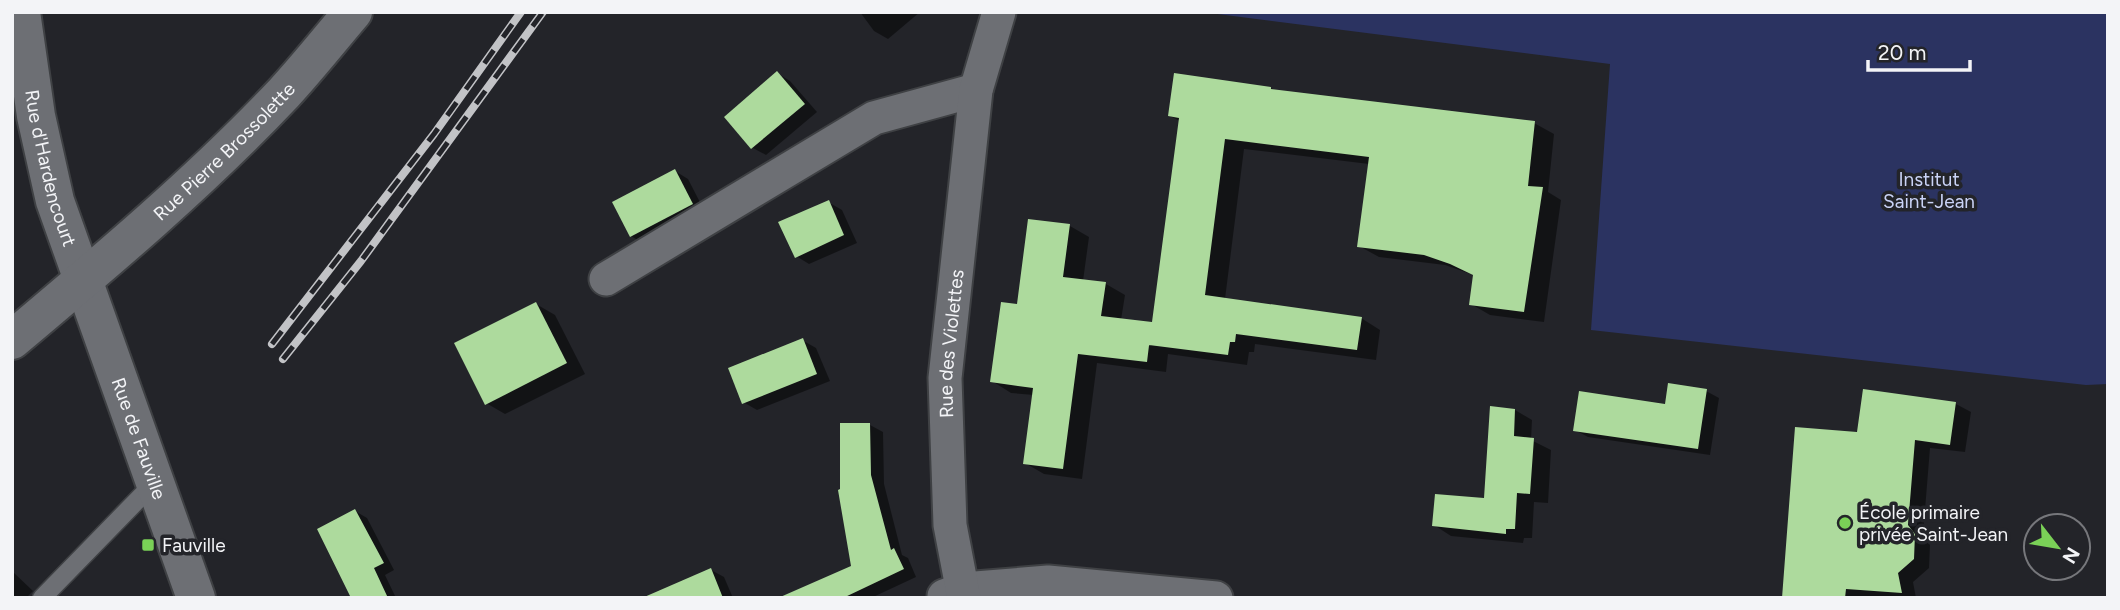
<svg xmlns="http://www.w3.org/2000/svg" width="2120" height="610" font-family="Figtree,sans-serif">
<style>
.green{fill:#2b3361}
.shadow{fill:#0007}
.building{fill:#adda9d}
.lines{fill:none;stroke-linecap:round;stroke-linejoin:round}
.lane-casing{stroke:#3f4144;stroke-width:21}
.street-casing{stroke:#3f4144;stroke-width:37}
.secondary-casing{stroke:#3f4144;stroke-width:42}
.lane{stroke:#6d6f74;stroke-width:18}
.street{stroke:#6d6f74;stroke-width:33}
.secondary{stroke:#6d6f74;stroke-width:38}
.rail-casing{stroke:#c2c3c6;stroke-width:8}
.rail{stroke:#232429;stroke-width:5;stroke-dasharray:16;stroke-linecap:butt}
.poi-dot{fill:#7ad157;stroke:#232429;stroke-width:2.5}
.labels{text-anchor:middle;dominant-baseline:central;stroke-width:7;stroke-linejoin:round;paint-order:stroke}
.street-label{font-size:19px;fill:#f3f4f7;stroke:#232429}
.park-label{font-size:19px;fill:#cad3f6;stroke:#232429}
.poi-label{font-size:19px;fill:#f3f4f7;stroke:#232429;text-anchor:start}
</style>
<rect width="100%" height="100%" fill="#232429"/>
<path class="green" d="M1202,12H2108V384L2086,385L1591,330L1610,64Z"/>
<g class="shadow">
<path d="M860,12H920L888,39L874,31Z"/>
<path d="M777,73L790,81L817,112L766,155L753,148L726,117Z"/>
<path d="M1271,88L1276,91L1534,123L1554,134L1548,192L1561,200L1544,322L1490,315L1471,304L1475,276L1471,274L1445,265L1379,257L1359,246L1369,164L1244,149L1225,299L1361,318L1380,330L1376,360L1255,344L1254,352H1249L1247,365L1168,354L1166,372L1097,363L1082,479L1044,474L1025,463L1034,395L1011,393L992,381L1018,306L1030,221L1070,226L1089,237L1083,281L1106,284L1125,295L1121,320L1154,324L1180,121L1170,116Z"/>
<path d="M675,171L688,179L705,212L644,244L631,236Z"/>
<path d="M828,202L842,210L857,243L809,264L796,256Z"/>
<path d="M536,304L555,315L585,374L505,414L486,403Z"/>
<path d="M802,340L816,348L830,381L757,410L743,402Z"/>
<path d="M1706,391L1719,398L1710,455L1588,437L1575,430L1666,406Z"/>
<path d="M1956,404L1971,412L1965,452L1930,448L1923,535L1930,545L1929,568L1913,582L1916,598H1784L1859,433Z"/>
<path d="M1515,410L1532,420L1531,440L1551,450L1548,503L1534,502L1532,538H1524L1523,543L1451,536L1434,525L1486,500Z"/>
<path d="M870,425L883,432L884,484L902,555L908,558L916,577L871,598H815L853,567Z"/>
<path d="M355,511L367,518L394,570L385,575L396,598H348L352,596Z"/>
<path d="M711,570L724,577L733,598H659Z"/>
<path d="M12,571L33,591L26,598H12Z"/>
</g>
<g class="building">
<path d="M777,71L805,104L751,149L724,117Z"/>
<path d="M1174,73L1271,87V89L1535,121L1528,186L1543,187L1524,312L1469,305L1473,275L1450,264L1424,255L1357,247L1369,157L1225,139L1205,295L1362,317L1357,350L1236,334L1235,342H1230L1228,355L1149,345L1151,329L1147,362L1078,354L1063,469L1023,464L1033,388L990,382L1001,302L1017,304L1028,219L1070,224L1063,277L1106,282L1101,316L1152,322L1179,118L1168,116Z"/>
<path d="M675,169L693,204L630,237L612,202Z"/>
<path d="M829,200L844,235L795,258L778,222Z"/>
<path d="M536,302L567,363L485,405L454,343Z"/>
<path d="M803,338L817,374L742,404L728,368Z"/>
<path d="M1668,383L1707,389L1698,449L1573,431L1579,391L1665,404Z"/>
<path d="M1863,389L1956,402L1950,445L1915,440L1908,525L1915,534L1914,559L1898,573L1902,593L1846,589L1845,598H1782L1795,427L1857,432Z"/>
<path d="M1490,406L1515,409L1514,436L1534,438L1530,494L1517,493L1515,529H1506V534L1432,526L1435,494L1484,498Z"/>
<path d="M840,423H870L871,475L891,550L894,548L904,569L843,598H778L851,566L838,490L840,489Z"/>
<path d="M355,509L384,563L374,568L388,598H351L317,529Z"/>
<path d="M711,568L723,598H642Z"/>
</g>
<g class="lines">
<g class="lane-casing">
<path id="lane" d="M42,598L155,482"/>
</g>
<g class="street-casing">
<g id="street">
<path d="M606,279L874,118L976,90"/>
<path d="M944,596L963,589L1048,582L1216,598"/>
<path id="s1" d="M964,598L950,525L945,378L976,90L999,12"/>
</g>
</g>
<g class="secondary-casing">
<g id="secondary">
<path id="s2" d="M21,12L36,116L55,201L196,598"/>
<path id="s3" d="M12,340C106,261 200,182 284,93C308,67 330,39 353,12"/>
</g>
</g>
<use href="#lane" class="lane"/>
<use href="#street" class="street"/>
<use href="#secondary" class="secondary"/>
<g class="rail-casing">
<g id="rail">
<path d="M272,344L434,134L521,12"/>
<path d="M283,359L361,261L543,12"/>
</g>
</g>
<use href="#rail" class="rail"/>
</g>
<g class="poi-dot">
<circle cx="1845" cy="523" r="7"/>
<rect x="141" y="538" width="14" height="14" rx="3.5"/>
</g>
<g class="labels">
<g class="street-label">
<text stroke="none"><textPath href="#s3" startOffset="284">Rue Pierre Brossolette</textPath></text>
<text stroke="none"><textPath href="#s2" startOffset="159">Rue d'Hardencourt</textPath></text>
<text stroke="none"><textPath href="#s1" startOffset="256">Rue des Violettes</textPath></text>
<text stroke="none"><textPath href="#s2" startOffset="444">Rue de Fauville</textPath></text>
</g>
<g class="park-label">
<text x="1929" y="179">Institut<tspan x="1929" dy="22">Saint-Jean</tspan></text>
</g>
<g class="poi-label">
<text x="1859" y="512">École primaire<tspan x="1859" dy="22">privée Saint-Jean</tspan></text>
<text x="162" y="545">Fauville</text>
</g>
</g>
<rect width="2120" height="610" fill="none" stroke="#f3f4f7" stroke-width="28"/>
<g transform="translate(2057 547) rotate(121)"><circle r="33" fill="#232429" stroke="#76777b" stroke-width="2"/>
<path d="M0-5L12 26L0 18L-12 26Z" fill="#7ad157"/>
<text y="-10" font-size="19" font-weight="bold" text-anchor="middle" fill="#f3f4f7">N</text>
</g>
<path d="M1868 60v10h102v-10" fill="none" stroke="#f3f4f7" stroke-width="3.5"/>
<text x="1878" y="60" font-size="21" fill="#f3f4f7" stroke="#232429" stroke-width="5" paint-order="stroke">20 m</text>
</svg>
